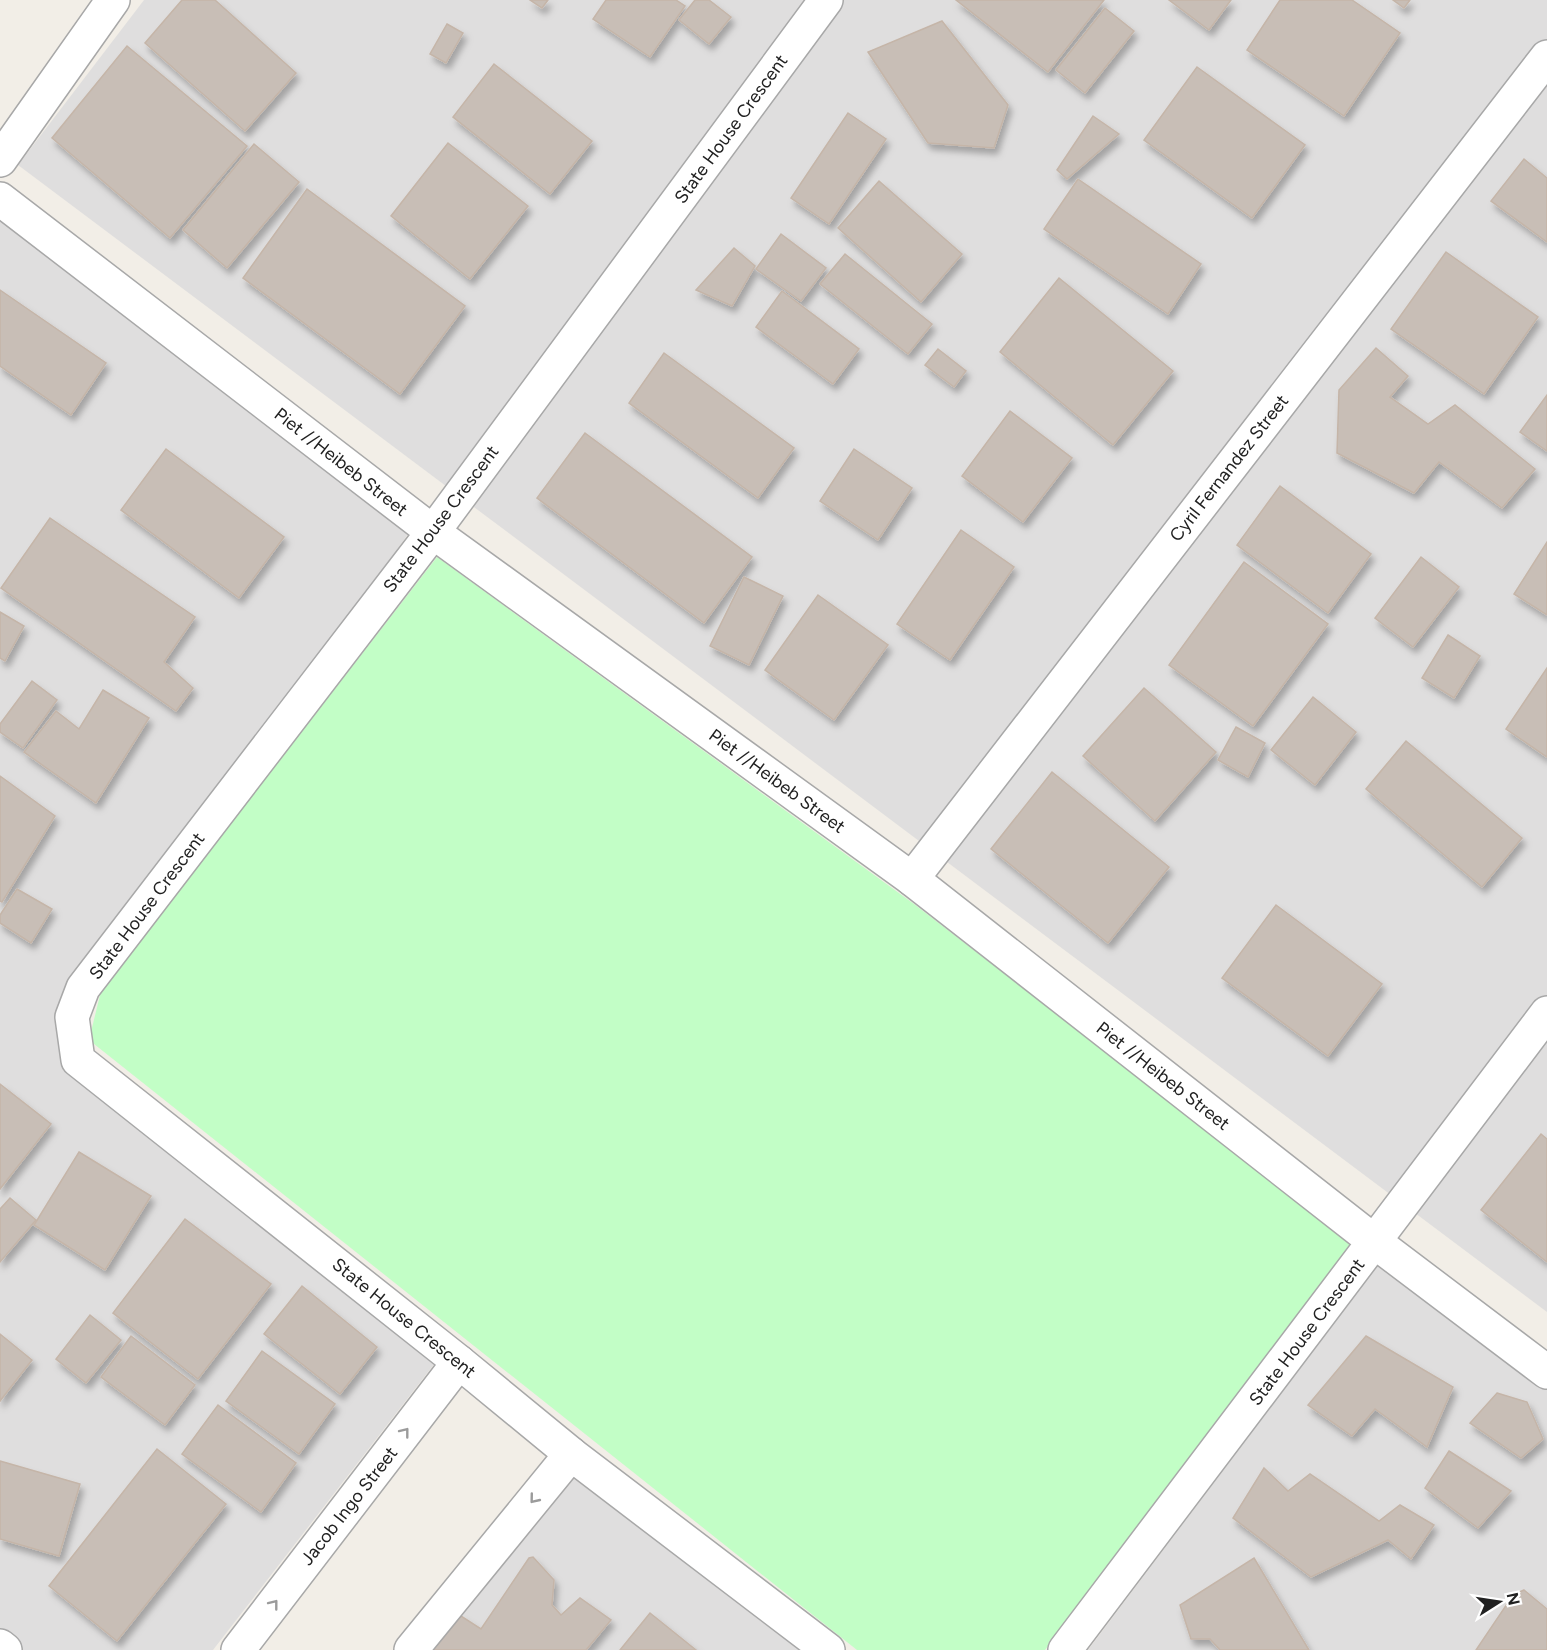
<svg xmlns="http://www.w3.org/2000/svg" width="1547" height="1650" font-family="Figtree,sans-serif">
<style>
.residential{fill:#dfdede}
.park{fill:#c2fec6}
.building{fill:#c8beb6;stroke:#c5b5a8;stroke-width:1.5;filter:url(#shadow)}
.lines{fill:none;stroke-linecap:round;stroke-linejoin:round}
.minor-casing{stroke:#a8a8a8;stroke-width:36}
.minor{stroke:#fff;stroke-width:33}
.oneway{stroke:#9b9b9b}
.labels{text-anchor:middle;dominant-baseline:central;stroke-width:4.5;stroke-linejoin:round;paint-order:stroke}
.street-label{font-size:18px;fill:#212121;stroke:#fff}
</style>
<defs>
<filter id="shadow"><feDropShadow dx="3.5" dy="6" stdDeviation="3" flood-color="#0004"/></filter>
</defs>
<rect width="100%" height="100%" fill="#f2eee7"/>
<g class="residential">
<path d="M144,0H1547V1312L18,165Z"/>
<path d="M0,214L410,531L62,1037L63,1070L435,1363L213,1650H0Z"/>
<path d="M1380,1262L1547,1387V1650H1088Z"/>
<path d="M573,1478L803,1650H429Z"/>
</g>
<path class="park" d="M437,557L914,904L1353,1243L1045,1650H857L89,1040L101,991Z"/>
<g class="building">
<path d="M182,0H215L296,73L245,131L145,43Z"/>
<path d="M530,0H548L542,8Z"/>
<path d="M606,0H676L685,6L650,57L593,19Z"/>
<path d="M695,0H709L731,17L709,44L679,20Z"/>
<path d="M956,0H1104L1048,72Z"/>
<path d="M1169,0H1231L1209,30Z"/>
<path d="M1280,0H1352L1400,33L1344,116L1247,50Z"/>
<path d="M1393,0H1410L1404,8Z"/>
<path d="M1105,8L1134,31L1085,93L1056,70Z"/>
<path d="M942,21L1008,105L994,148L928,143L868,52Z"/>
<path d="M447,24L463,33L446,63L430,54Z"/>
<path d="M127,46L247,146L170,238L52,138Z"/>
<path d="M494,64L592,141L550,194L453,117Z"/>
<path d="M1197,67L1305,145L1252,218L1144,140Z"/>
<path d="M848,113L886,139L829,224L791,198Z"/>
<path d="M1093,116L1119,134L1067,179L1057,170Z"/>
<path d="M448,143L528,206L470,279L391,216Z"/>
<path d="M254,144L299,182L227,268L183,230Z"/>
<path d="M1524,159L1547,178V242L1491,201Z"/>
<path d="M1078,179L1201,264L1168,314L1044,229Z"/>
<path d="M879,181L962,254L921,302L838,228Z"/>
<path d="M307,189L465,306L400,394L243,278Z"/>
<path d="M781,234L826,268L801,301L756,269Z"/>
<path d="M734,248L755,266L732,306L696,290Z"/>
<path d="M1446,252L1538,317L1484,394L1391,329Z"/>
<path d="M845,254L932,324L908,354L820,284Z"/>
<path d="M1059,278L1173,371L1113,445L1000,352Z"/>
<path d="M0,290L106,363L71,415L0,366Z"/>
<path d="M782,291L859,349L833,384L756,327Z"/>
<path d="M1376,348L1408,376L1390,397L1428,424L1455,405L1535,469L1502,508L1439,462L1414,493L1337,453L1339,390Z"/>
<path d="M938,349L966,371L954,387L925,365Z"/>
<path d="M664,353L794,448L758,498L629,403Z"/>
<path d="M1547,395V451L1520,432Z"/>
<path d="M1010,411L1072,458L1023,522L962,476Z"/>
<path d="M585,433L752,557L704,623L537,498Z"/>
<path d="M166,449L284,537L239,598L121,510Z"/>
<path d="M854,449L912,488L878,540L820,501Z"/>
<path d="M1280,486L1371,554L1328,613L1237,545Z"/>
<path d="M50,518L195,617L164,662L193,688L176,711L1,588Z"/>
<path d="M961,530L1014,567L950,660L897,624Z"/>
<path d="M1547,542V615L1514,594Z"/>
<path d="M1421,557L1459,587L1413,647L1375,618Z"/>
<path d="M1244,562L1328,624L1253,726L1169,665Z"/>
<path d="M744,577L783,596L749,665L710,646Z"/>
<path d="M818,595L888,645L834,720L765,670Z"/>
<path d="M0,612L24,626L5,661L0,658Z"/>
<path d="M1448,635L1480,656L1454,698L1422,678Z"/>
<path d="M1547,668V757L1506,729Z"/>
<path d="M32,681L57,700L23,748L0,732V724Z"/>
<path d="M1144,688L1216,752L1155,821L1083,756Z"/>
<path d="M103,690L149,718L96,803L24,752L56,711L79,729Z"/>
<path d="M1313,697L1356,732L1315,785L1271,750Z"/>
<path d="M1236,727L1265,743L1248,777L1218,760Z"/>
<path d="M1406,741L1522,838L1482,887L1366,789Z"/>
<path d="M1052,772L1169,867L1108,943L991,849Z"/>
<path d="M0,776L55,816L2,902L0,901Z"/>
<path d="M17,889L52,909L31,943L0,923V915Z"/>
<path d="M1276,905L1382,984L1328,1056L1222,978Z"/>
<path d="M0,1084L51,1124L0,1189Z"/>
<path d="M1541,1134L1547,1139V1262L1481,1210Z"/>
<path d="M79,1152L151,1196L105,1270L34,1225Z"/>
<path d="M10,1198L36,1220L0,1262V1209Z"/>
<path d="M185,1219L271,1284L198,1379L113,1313Z"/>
<path d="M302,1286L377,1347L340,1394L264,1334Z"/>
<path d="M90,1315L121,1340L86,1383L56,1359Z"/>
<path d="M0,1334L32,1360L0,1401Z"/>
<path d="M131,1336L195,1385L165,1425L101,1377Z"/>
<path d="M1366,1336L1453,1387L1427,1447L1375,1409L1352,1436L1308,1405Z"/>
<path d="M262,1351L335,1404L299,1454L226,1401Z"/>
<path d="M1497,1393L1527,1402L1543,1439L1521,1458L1470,1423Z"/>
<path d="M218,1405L296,1463L261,1512L182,1454Z"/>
<path d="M157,1449L226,1504L117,1641L49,1586Z"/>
<path d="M1449,1451L1511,1491L1478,1528L1425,1488Z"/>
<path d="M0,1461L80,1484L59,1556L0,1539Z"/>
<path d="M1264,1468L1288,1491L1310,1474L1379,1521L1400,1505L1434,1525L1411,1559L1388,1540L1311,1577L1233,1518Z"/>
<path d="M533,1557L554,1580L552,1605L561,1615L580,1598L611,1620L586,1650H433L461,1616L481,1629L529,1558Z"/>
<path d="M1254,1558L1309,1650H1220L1210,1639H1191L1180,1605Z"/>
<path d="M1524,1590L1547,1609V1650H1476L1513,1595Z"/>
<path d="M650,1613L696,1650H620Z"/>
</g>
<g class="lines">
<g class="minor-casing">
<g id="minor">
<path d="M826,0L433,532L83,988L72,1017L78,1060L459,1362L571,1454L828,1650"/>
<path d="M0,160L113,0"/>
<path d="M0,199L433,532L912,879L1375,1242L1547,1372"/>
<path d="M912,879L1547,57"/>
<path d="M0,1646L5,1650"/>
<path d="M238,1650L459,1362"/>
<path d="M411,1650L571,1454"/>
<path d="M1065,1650L1547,1013"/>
</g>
</g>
<use href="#minor" class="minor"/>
</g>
<defs><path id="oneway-chevron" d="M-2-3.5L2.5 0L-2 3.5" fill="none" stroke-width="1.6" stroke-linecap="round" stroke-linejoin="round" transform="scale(1.5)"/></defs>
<g class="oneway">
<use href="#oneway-chevron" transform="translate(405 1432) rotate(-52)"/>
<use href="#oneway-chevron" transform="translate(534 1499) rotate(129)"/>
<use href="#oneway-chevron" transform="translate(274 1604) rotate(-52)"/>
</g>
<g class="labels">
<g class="street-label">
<text transform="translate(731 129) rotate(-54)">State House Crescent</text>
<text transform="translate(341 462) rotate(38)">Piet //Heibeb Street</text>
<text transform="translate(1229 468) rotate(-52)">Cyril Fernandez Street</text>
<text transform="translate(441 519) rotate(-53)">State House Crescent</text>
<text transform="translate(777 781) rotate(36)">Piet //Heibeb Street</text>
<text transform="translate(147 906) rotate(-53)">State House Crescent</text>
<text transform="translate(1163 1076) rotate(38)">Piet //Heibeb Street</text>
<text transform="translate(404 1318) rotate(39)">State House Crescent</text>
<text transform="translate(1307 1332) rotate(-53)">State House Crescent</text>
<text transform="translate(349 1506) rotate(-52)">Jacob Ingo Street</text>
</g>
</g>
<g transform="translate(1499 1602) rotate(78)" stroke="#ffffff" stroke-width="4.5" paint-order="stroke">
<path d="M0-4.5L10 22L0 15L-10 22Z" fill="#212121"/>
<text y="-9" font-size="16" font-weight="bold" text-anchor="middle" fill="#212121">N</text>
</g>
</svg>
